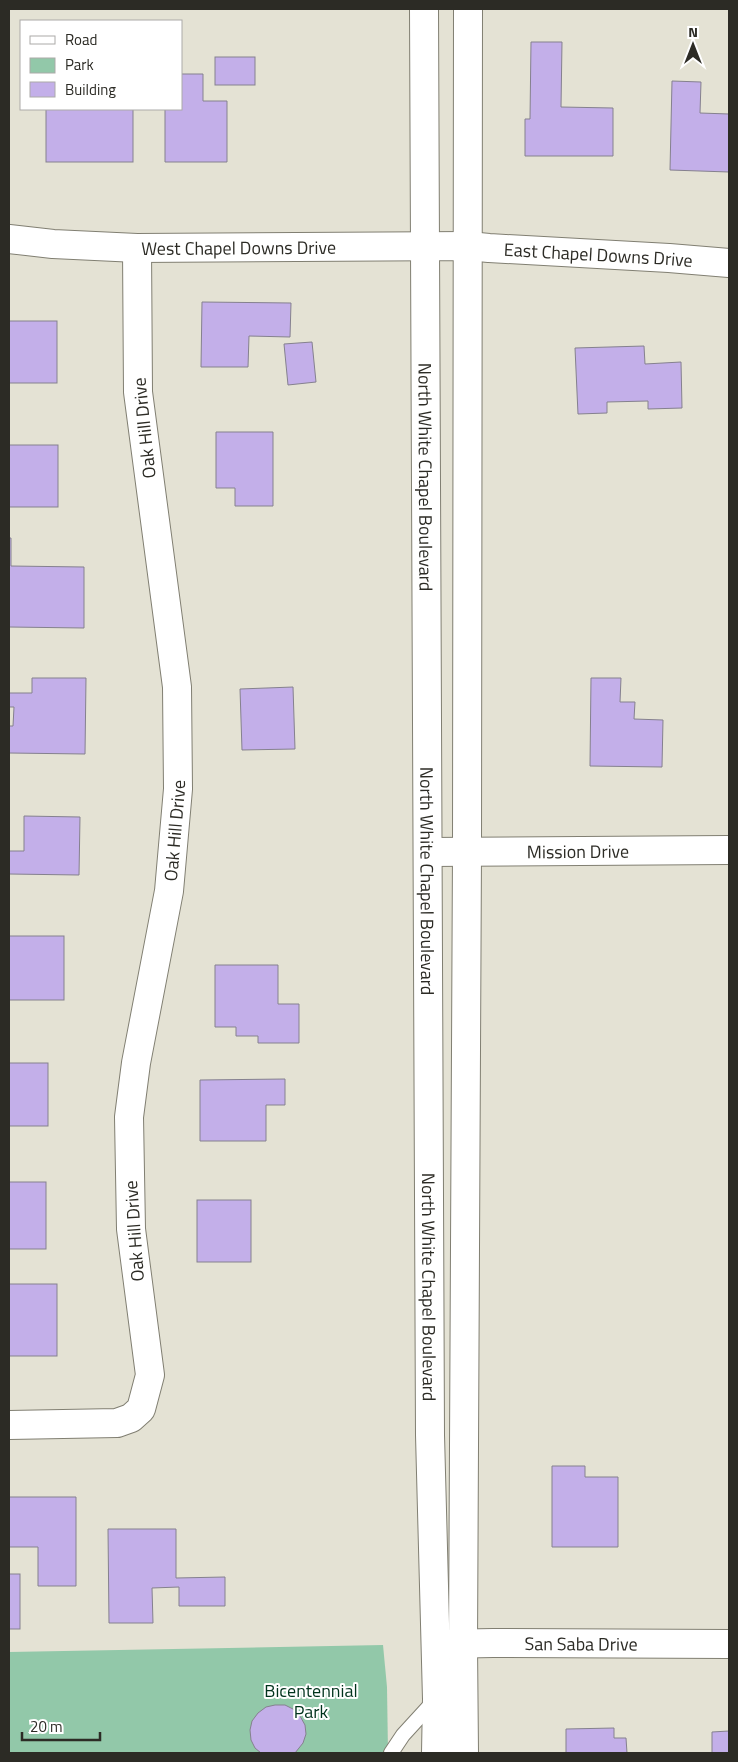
<svg xmlns="http://www.w3.org/2000/svg" width="738" height="1762" font-family="'Titillium Web',sans-serif">
<style>
.green{fill:#92c8a9}
.building{fill:#c3afe9;stroke:#85818e}
.lines{fill:none;stroke-linecap:round;stroke-linejoin:round}
.lane-casing{stroke:#817f72;stroke-width:16}
.street-casing{stroke:#817f72;stroke-width:30}
.secondary-casing{stroke:#817f72;stroke-width:30}
.lane{stroke:#fff;stroke-width:14}
.street{stroke:#fff;stroke-width:28}
.secondary{stroke:#fff;stroke-width:28}
.labels{text-anchor:middle;dominant-baseline:central;stroke-width:4;stroke-linejoin:round;paint-order:stroke}
.street-label{font-size:18px;fill:#2c2b25;stroke:#fff}
.park-label{font-size:18px;fill:#00331c;stroke:#fff}
</style>
<rect width="100%" height="100%" fill="#e4e2d4"/>
<path class="green" d="M383,1645L387,1687L388,1753H9V1652Z"/>
<g class="building">
<path d="M531,42H562L561,107L613,108V156H525V119H530Z"/>
<rect x="215" y="57" width="40" height="28"/>
<path d="M181,74H203V101H227V162H165V109H181Z"/>
<path d="M672,81L701,82L700,113L729,114V172L670,170Z"/>
<rect x="46" y="109" width="87" height="53"/>
<path d="M202,302L291,303L290,337L249,336L248,367H201Z"/>
<rect x="9" y="321" width="48" height="62"/>
<path d="M312,342L316,382L288,385L284,344Z"/>
<path d="M644,346L645,364L681,362L682,408L648,409V401L607,402V413L578,414L575,348Z"/>
<path d="M216,432H273V506H235V488H216Z"/>
<rect x="9" y="445" width="49" height="62"/>
<path d="M9,538H11V566L84,567V628L9,627Z"/>
<path d="M32,678H86L85,754L9,753V726H13L14,707H9V693H32Z"/>
<path d="M591,678H621L620,702H635L634,719L663,720L662,767L590,766Z"/>
<path d="M293,687L295,749L242,750L240,689Z"/>
<path d="M24,816L80,817L79,875L9,874V851H24Z"/>
<rect x="9" y="936" width="55" height="64"/>
<path d="M215,965H278V1004H299V1043H258V1036H236V1027H215Z"/>
<rect x="9" y="1063" width="39" height="63"/>
<path d="M285,1079V1105H266V1141H200V1080Z"/>
<rect x="9" y="1182" width="37" height="67"/>
<rect x="197" y="1200" width="54" height="62"/>
<rect x="9" y="1284" width="48" height="72"/>
<path d="M552,1466H585V1477H618V1547H552Z"/>
<path d="M9,1497H76V1586H38V1547H9Z"/>
<path d="M108,1529H176V1578L225,1577V1606H179V1587L152,1588L153,1623H109Z"/>
<rect x="9" y="1574" width="11" height="55"/>
<path d="M275,1705H285L293,1709L300,1716L305,1725L306,1734L303,1743L295,1753H261L255,1748L251,1740L250,1730L252,1721L258,1713L266,1707Z"/>
<path d="M614,1728V1738H626L627,1753H566V1729Z"/>
<path d="M729,1731V1753H712V1732Z"/>
</g>
<g class="lines">
<g class="lane-casing">
<path id="lane" d="M391,1753L403,1735L435,1700"/>
</g>
<g class="street-casing">
<g id="street">
<path id="s1" d="M9,239L53,244L137,248L468,246L489,248L669,258L729,263"/>
<path id="s2" d="M428,852L729,850"/>
<path id="s3" d="M9,1425L117,1423L131,1418L141,1409L150,1375L131,1229L129,1117L136,1063L169,891L178,789L177,687L138,392L137,248"/>
<path id="s4" d="M439,1644L493,1643L729,1644"/>
</g>
</g>
<g class="secondary-casing">
<g id="secondary">
<path id="s5" d="M424,9L430,1435L437,1699L436,1753"/>
<path d="M464,1753L463,1645L467,851L468,9"/>
</g>
</g>
<use href="#lane" class="lane"/>
<use href="#street" class="street"/>
<use href="#secondary" class="secondary"/>
</g>
<g class="labels">
<g class="street-label">
<text stroke="none"><textPath href="#s1" startOffset="230">West Chapel Downs Drive</textPath></text>
<text stroke="none"><textPath href="#s1" startOffset="590">East Chapel Downs Drive</textPath></text>
<text transform="translate(144 428) rotate(-96)">Oak Hill Drive</text>
<text stroke="none"><textPath href="#s5" startOffset="468">North White Chapel Boulevard</textPath></text>
<text stroke="none"><textPath href="#s3" startOffset="721">Oak Hill Drive</textPath></text>
<text stroke="none"><textPath href="#s2" startOffset="150">Mission Drive</textPath></text>
<text stroke="none"><textPath href="#s5" startOffset="872">North White Chapel Boulevard</textPath></text>
<text transform="translate(134 1231) rotate(-94)">Oak Hill Drive</text>
<text stroke="none"><textPath href="#s5" startOffset="1278">North White Chapel Boulevard</textPath></text>
<text stroke="none"><textPath href="#s4" startOffset="142">San Saba Drive</textPath></text>
</g>
<g class="park-label">
<text x="311" y="1690">Bicentennial<tspan x="311" dy="21">Park</tspan></text>
</g>
</g>
<rect width="738" height="1762" fill="none" stroke="#2c2b25" stroke-width="20"/>
<rect x="20" y="20" width="162" height="90" fill="#ffffff" stroke="#abaaa8"/>
<rect x="30" y="36" width="25" height="8" fill="#ffffff" stroke="#abaaa8"/>
<text x="65" y="45" font-size="15" fill="#2c2b25">Road</text>
<rect x="30" y="58" width="25" height="15" fill="#92c8a9" stroke="#abaaa8"/>
<text x="65" y="70" font-size="15" fill="#2c2b25">Park</text>
<rect x="30" y="82" width="25" height="15" fill="#c3afe9" stroke="#abaaa8"/>
<text x="65" y="95" font-size="15" fill="#2c2b25">Building</text>
<g transform="translate(693 45)" stroke="#ffffff" stroke-width="4" paint-order="stroke">
<path d="M0-4L9 19L0 12L-9 19Z" fill="#2c2b25"/>
<text y="-8" font-size="14" font-weight="bold" text-anchor="middle" fill="#2c2b25">N</text>
</g>
<path d="M22 1732v8h78v-8" fill="none" stroke="#2c2b25" stroke-width="2.5"/>
<text x="30" y="1732" font-size="15" fill="#2c2b25" stroke="#ffffff" stroke-width="4" paint-order="stroke">20 m</text>
</svg>
